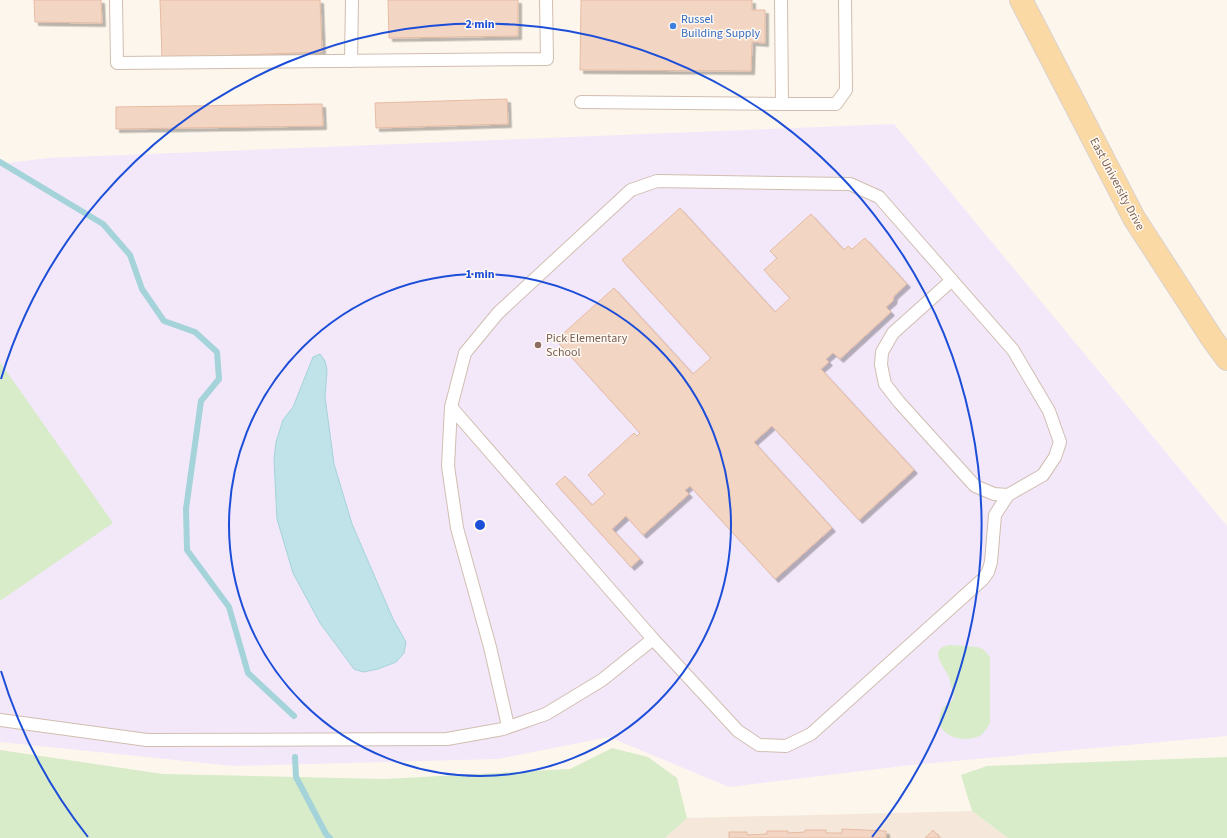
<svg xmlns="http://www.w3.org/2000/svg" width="1227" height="838" font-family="'Source Sans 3',sans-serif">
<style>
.residential{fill:#f5e8da}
.education{fill:#f3e8fa}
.green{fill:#d8ecc9}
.water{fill:#bfe3e8;stroke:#a5d3da}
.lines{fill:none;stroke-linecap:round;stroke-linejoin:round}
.stream{stroke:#a5d3da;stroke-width:6}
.building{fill:#f3d5c3;stroke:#e6bba3;filter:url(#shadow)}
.lane-casing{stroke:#d1beb0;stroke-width:14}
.primary-casing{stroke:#dad1cd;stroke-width:24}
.lane{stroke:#fff;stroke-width:12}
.primary{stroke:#fbd9a5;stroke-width:22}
.ring{fill:none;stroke:#1d4ed8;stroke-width:2}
.shop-dot{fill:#3f7fe0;stroke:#fffaf3;stroke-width:1.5}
.education-dot{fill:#8d6e63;stroke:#fffaf3;stroke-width:1.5}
.labels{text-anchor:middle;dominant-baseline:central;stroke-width:3;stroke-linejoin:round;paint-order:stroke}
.shop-label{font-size:12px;fill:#366cbe;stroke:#fffaf3;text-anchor:start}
.street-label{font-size:12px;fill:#7a5c4d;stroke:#fffaf3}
.education-label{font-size:12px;fill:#785e54;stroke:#fffaf3;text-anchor:start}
.centre{fill:#1d4ed8;stroke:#fffaf3;stroke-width:2}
.ring-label{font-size:12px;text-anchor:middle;font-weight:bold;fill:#1d4ed8;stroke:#fffaf3;stroke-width:3;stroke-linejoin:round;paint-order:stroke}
</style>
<defs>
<filter id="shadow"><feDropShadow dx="3.5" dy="3.5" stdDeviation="0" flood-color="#0004"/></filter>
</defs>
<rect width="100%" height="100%" fill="#fdf6ec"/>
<path class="residential" d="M972,811L1008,838H665L687,818Z"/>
<path class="education" d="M894,124L1227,526V736L911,765L729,787L609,737L498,759L234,766L0,742V164L48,158Z"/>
<g class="green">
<path d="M0,362L113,523L0,601Z"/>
<path d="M950,645L977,647L983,649L990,657V723C987,728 985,732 981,735C969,743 945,739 940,725C938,718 940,710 946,705C948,703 951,702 953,699C954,696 953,692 952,690C951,685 950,679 948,675C942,664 928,648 950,645Z"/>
<path d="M612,748L648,757L677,778L687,818L665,838H0V750L163,774L384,779L570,769Z"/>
<path d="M1227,757V838H1008L972,811L961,775L987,766Z"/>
</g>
<path class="water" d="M320,354L325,361L327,370L325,397L334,464L352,524L393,619L406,642L404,653L396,662L378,669L363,672L354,669L320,623L293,573L277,519L274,460L276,442L283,420L293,407L313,357Z"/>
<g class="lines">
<g class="stream">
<path d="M0,162L103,224L130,255L142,289L164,321L195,332L217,352L219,379L201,401L186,509L187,550L229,607L248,673L294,716"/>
<path d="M295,757L296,777L326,834L330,838"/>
</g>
</g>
<g class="building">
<path d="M34,0H101L102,23L35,22Z"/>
<path d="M160,0H320L322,52L162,58Z"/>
<path d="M388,0H518V36L389,38Z"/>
<path d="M581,0H752V10H765V43L752,42L751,71L580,70Z"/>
<path d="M507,99L508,124L376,128L375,103Z"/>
<path d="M322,104L323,126L116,129V107Z"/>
<path d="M680,208L775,312L790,298L764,270L777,258L770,251L811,214L844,250L848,246L852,249L865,238L907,284L894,296L893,301L886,307L891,312L840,359L833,353L826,359L829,362L821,369L914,470L859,520L772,426L754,442L832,528L775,579L690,486L685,490L689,494L643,535L626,516L612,529L640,559L631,567L556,484L565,476L592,505L605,494L588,475L634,433L637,436L640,433L556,340L614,288L693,374L711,358L622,260Z"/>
<path d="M842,829L886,831V838H729V832H747V835L767,834V831H788V833L805,832V830H826V833H842Z"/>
<path d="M933,830L940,838H925Z"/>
</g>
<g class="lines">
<g class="lane-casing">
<g id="lane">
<path d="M116,0L117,63L547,59L546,0"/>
<path d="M351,61L352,0"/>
<path d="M581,102L782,104L781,0"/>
<path d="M782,104H836L846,90L845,0"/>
<path d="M952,280L893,333L882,352L881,365L885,384L899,402L975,486L994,494L1008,495"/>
<path d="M451,407L653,639L738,731L759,745L786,746L811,734L983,579L988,572L991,562L995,515L1008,495L1043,475L1055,457L1060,442L1049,411L1013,350L879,197L850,184L657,181L631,190L498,313L465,353L451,407L448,466L457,528L490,647L508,726"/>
<path d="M0,720L147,740L447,739L503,729L546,714L602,680L653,639"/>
</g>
</g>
<g class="primary-casing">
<path id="primary" d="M1021,0L1134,218L1213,340L1227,359"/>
</g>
<use href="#lane" class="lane"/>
<use href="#primary" class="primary"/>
</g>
<g class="ring">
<circle cx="480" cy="525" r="251"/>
<path d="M88 837A501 501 0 0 1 1 671M1 379A501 501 0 1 1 872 837"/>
</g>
<circle class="shop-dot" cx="673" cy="26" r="4"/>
<circle class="education-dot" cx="538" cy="345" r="4"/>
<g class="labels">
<g class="shop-label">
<text x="681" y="19">Russel<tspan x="681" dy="14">Building Supply</tspan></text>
</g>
<g class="street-label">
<text transform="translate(1117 184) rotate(62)">East University Drive</text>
</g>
<g class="education-label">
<text x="546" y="338">Pick Elementary<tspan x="546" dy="14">School</tspan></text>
</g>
</g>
<circle cx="480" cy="525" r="6" class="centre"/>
<g class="ring-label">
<text x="480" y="28">2 min</text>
<text x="480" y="278">1 min</text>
</g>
</svg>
